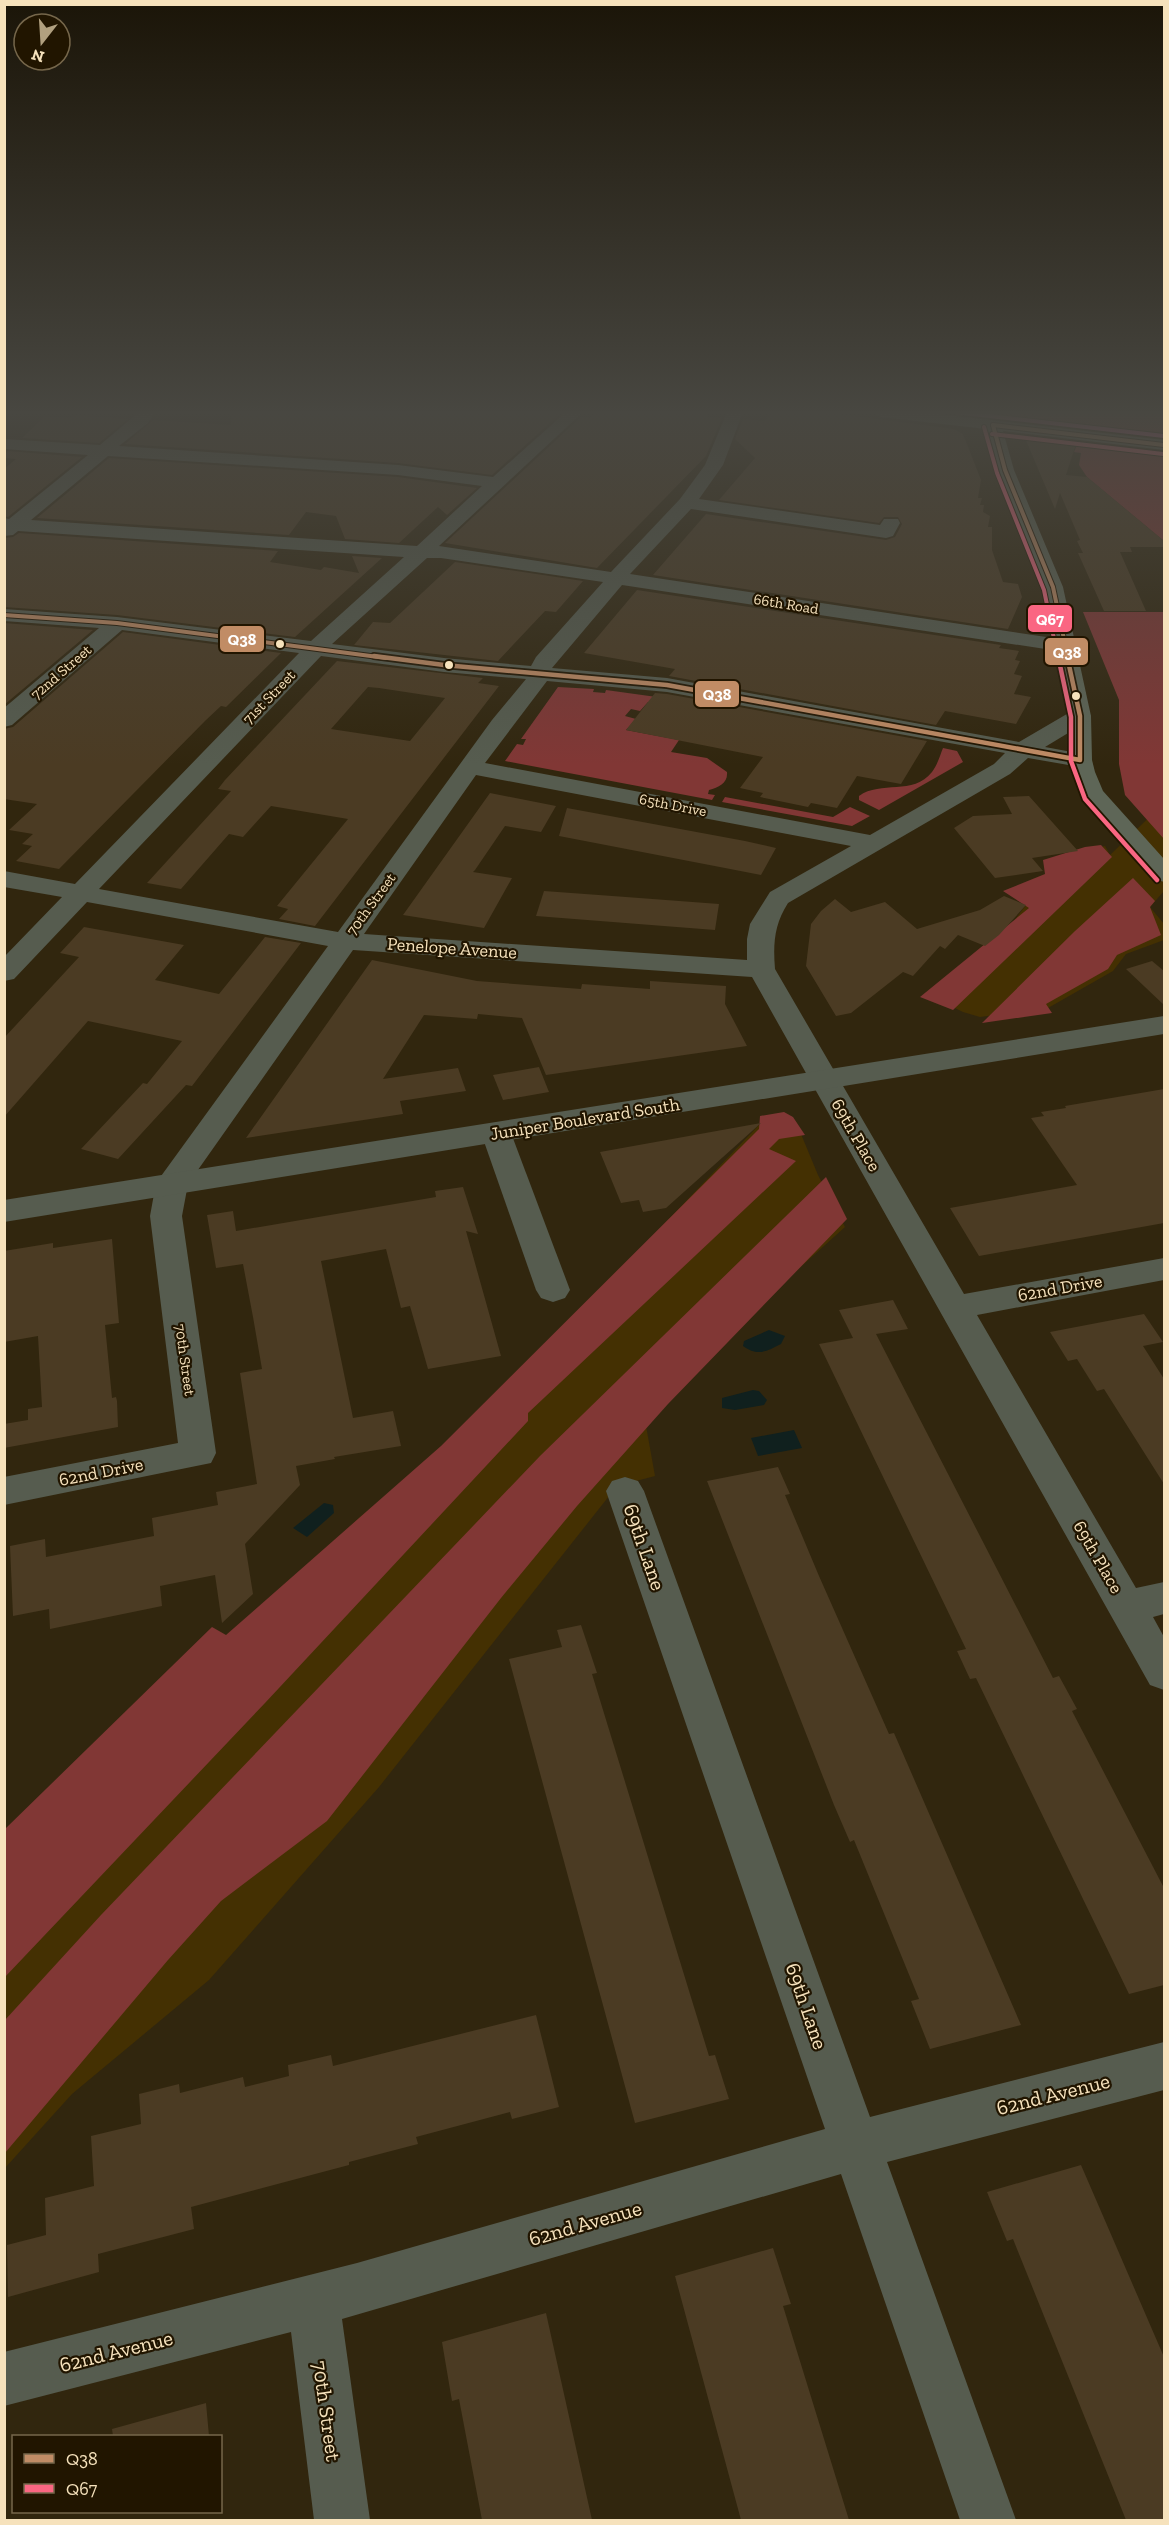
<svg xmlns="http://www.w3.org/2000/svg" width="1169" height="2525" font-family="'Zilla Slab',serif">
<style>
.built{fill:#443002}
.green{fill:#813735}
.water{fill:#10201e}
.building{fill:#4b3b23;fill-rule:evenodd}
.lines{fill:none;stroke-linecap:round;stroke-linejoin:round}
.minor{fill:#565c4f;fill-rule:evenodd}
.tertiary{fill:#565c4f;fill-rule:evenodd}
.secondary{fill:#5e6657;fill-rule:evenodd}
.bus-1-far1-casing{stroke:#211500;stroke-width:6}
.bus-1-casing{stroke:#211500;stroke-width:8}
.bus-2-far1-casing{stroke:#211500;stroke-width:6}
.bus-2-casing{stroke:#211500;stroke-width:8}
.bus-3-casing{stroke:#211500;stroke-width:6}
.bus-1-far1{stroke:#c18c65;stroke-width:4}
.bus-1{stroke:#c18c65;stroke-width:4.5}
.bus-2-far1{stroke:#fa6682;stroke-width:4}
.bus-2{stroke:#fa6682;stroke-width:4.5}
.bus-3{stroke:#f860b3;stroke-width:4}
.bus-dot{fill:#f6e2bc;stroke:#211500;stroke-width:2}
.labels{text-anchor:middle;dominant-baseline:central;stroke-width:4.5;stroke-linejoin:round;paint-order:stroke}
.far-street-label{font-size:15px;fill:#f6e2bc;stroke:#211500}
.street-label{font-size:18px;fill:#f6e2bc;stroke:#211500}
.near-street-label{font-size:21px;fill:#f6e2bc;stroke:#211500}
.line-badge{stroke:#211500;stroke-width:2}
.badge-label{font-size:16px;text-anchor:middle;font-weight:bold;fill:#fff}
</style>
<rect width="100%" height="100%" fill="#31260e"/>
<g class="built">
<path d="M1164,803V891L1150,907L1164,924V940L1126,954L1113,971L1048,1008L980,1017L963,1012L928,995L1001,938L1026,905L1077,852L1105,846L1110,855Z"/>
<path d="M796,1122L818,1175L845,1227L643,1409L655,1476L617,1486L379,1787L209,1980L72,2094L5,2168L4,1853L154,1719L360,1517L458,1439L759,1125Z"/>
</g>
<g class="green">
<path d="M968,412H1164V437L971,415Z"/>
<path d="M1077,445L1164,455V541L1087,477L1079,465L1081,453L1074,452Z"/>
<path d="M1083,612H1164V839L1125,795L1119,764V700Z"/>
<path d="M558,687L594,689L593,692L605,693L606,690L700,703L687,710L648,702L640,711L631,709L625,716L636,719L626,730L679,740L671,752L707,758L727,772C728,783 719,787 709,790L708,794L715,795L712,800L505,761L517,744L523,745L526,739H521Z"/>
<path d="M943,748L957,751L963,762L879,810L859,800V796C881,780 913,796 932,772C938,764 940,755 943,748Z"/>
<path d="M725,797L833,817L850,807L870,816L852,826L722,802Z"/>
<path d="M1101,845L1112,857L953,1010L920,997L1029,908L1003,891L1045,874L1043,860L1085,847Z"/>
<path d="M1133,878L1155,901L1150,907L1161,935L1117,955L1108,969L1046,1004L1052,1013L982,1023L1075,931Z"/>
<path d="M784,1112L793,1117L805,1135L779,1139L769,1149L796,1161L528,1413V1421L265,1703L5,1977V1829L212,1627L226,1635L441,1446L759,1129L760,1116Z"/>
<path d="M826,1177L847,1219L668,1404L577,1506L501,1598L327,1821L221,1901L168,1960L5,2153V2020L101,1915L540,1456Z"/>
</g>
<g class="water">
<path d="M769,1330L785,1336L781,1344C767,1351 758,1357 743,1346L744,1341Z"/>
<path d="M753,1390L759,1391L767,1400L764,1405L735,1410L722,1408V1398Z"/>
<path d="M794,1430L802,1448L758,1456L751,1438Z"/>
<path d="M324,1503L333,1505L334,1513L307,1537L293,1528Z"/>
</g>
<g class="building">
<path d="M232,412H537L560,414L492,475L398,463L125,444L153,420L231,425Z"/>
<path d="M597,412H709L707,417L722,418L706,456L597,568L445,543L581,417L590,418Z"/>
<path d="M771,412H824L954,429L963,434L981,480L978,498H982L980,505H984L983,512L990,516L988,527H992V550L1003,582L1018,584L1022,597L1008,629L653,575L706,514L886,540L895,537L902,524L898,517H884L879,523L719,500L755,458L735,439L743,419L765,421Z"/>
<path d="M74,415L128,419L99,443L22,438L45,416L71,418Z"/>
<path d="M1025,438L1076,444L1066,475L1087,477L1164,541V547H1130L1132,552H1120L1146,611H1104L1078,553H1083L1077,541L1080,540L1060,493L1055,509Z"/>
<path d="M7,451L82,457L8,517L4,516V469L16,459L4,458Z"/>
<path d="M109,458L398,477L477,488L447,515L438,507L399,543L345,539L336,516L306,512L289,535L37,518Z"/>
<path d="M19,533L278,551L270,562L321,570L324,567L359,573L352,556L382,558L295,637L117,615L4,607V538L13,537Z"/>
<path d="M455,562L583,581L556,612L545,611L498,661L354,645L373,622L390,623Z"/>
<path d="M637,590L1001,645L999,648L1019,651L1015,660L1020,661L1014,674L1022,676L1014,694L1031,697L1016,724L945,711L936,725L669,676L675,669L584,653Z"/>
<path d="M4,623L93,630L4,705Z"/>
<path d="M123,632L281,653L226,707L221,706L206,720L59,869L16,861L32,846L22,844L33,834L9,830L37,804L4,799V729L13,727Z"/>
<path d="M337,661L483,678L478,683L499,686L315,926L279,919L288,909L277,906L348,819L271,806L243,837L229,834L181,889L147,883L231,791L218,789L225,780ZM368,687L379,688L445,698L410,741L331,729Z"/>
<path d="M655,693L667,694L927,741L901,784L857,776L837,808L811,803L808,807L760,797L763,793L740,788L763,757L626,730Z"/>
<path d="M490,793L556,806L541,832L505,826L475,870L473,872L512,878L484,928L403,915Z"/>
<path d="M1029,796L1078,851L1032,858L1043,871L995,878L954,828L973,816L1012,814L1003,797Z"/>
<path d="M567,808L745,841L776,848L761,875L725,868L559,836Z"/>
<path d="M544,891L626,897L719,904L715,930L536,916Z"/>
<path d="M1004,896L1026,905L999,935L985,946L958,935L945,949L940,946L913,976L903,972L851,1013L836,1016L806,966L811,924L821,911L835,899L851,912L885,902L917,929L980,910Z"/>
<path d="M84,927L184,945L155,980L219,994L265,937L301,943L192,1086L186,1085L118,1159L81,1149L143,1083L147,1084L182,1041L88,1021L4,1117V1038L79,957L60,953Z"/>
<path d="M372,960L477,981L581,989L582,984L650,989V981L726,986L725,1004L747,1046L546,1075L522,1018L478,1014L477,1019L424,1015L383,1079L458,1068L466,1091L400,1101L403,1114L246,1138Z"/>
<path d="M1152,961L1164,971V1005L1126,969Z"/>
<path d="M539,1067L549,1092L503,1100L493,1075Z"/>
<path d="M1164,1089V1223L979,1256L950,1208L1077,1185L1031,1118L1044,1116L1041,1112L1066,1108L1065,1106Z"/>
<path d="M761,1123L666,1208L643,1212L639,1200L621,1203L600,1152Z"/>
<path d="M463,1187L478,1234L466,1231L501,1356L428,1369L410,1306L401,1308L386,1249L321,1261L353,1418L393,1411L401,1446L334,1457L335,1459L296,1466L300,1485L245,1544L253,1594L222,1623L215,1575L160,1586L162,1606L50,1629L49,1609L13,1616L10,1546L45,1539L46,1557L154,1536L152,1518L218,1505L216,1492L257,1484L240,1373L262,1369L253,1317L243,1264L216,1268L207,1215L233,1211L236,1231L436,1197L435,1191Z"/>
<path d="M112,1239L119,1323L105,1325L112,1398L116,1397L117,1401L118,1427L4,1448V1424L28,1420V1409L42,1407L38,1336L4,1342V1251L53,1243V1248Z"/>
<path d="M893,1300L908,1329L876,1334L1053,1678L1059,1676L1077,1709L1072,1711L1164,1888V1985L1129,1994L976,1678L970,1679L957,1651L966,1649L819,1344L853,1338L839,1310Z"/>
<path d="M1144,1314L1163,1342L1143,1346L1164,1379V1484L1104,1389L1097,1391L1077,1359L1068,1361L1050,1332Z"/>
<path d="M778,1467L790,1494L785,1495L819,1576L889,1734L894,1733L1021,2025L930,2049L911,2001L919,1999L854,1840L850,1842L834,1805L707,1481Z"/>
<path d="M581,1625L597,1673L592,1674L682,1968L709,2056L715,2055L729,2099L635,2123L509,1659L562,1647L557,1630Z"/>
<path d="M536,2015L559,2107L512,2119L510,2112L416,2137L418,2144L349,2162V2165L191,2207L194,2229L98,2254L99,2272L8,2297L7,2245L46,2235L45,2198L94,2186L91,2136L141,2124L139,2094L179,2084L180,2093L243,2077L245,2087L289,2076L288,2065L331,2055L333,2066Z"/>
<path d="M1081,2165L1164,2357V2520H1126L1013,2239L1007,2241L987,2192Z"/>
<path d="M773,2248L791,2304L783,2306L849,2520H741L675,2276Z"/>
<path d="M546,2313L592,2520H482L459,2399L452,2401L442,2342Z"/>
<path d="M206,2403L209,2436H113L112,2429Z"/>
</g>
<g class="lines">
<g class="minor">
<path d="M139,412H155L148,423L119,446L398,465L493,477L566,412H583L439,546L611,572L680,499L705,465L727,412H743L723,465L699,499L880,525L884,519H898L900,523L893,536L886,538L691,509L630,574L1073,641L1076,646L1073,651L1065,652L622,585L552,668L667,678L1019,742L1072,711L1080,709L1088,711L1091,716L1088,721L1045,747L1088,755L1092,760L1088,765L1080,767L1028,758L1010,774L788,903C774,925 773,944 775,969L964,1294L1164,1258V1280L977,1315L1136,1588L1164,1582V1614L1153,1617L1164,1637V1690L1150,1685L752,977L353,950L188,1184L182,1216L216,1453L211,1463L4,1505V1477L178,1443L150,1216L156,1183L328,946L87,902L14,979L4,981V957L62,897L4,887V871L75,884L299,653L122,630L12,725L4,727V708L99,628L4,621V609L117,617L311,641L404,557L18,531L13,535L4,536V518L9,519L88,455L4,449V439L100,445ZM108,456L398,475L482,486L417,546L31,520ZM427,558H441L603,582L536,657L531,666L444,658L332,644ZM321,656L444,672L526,679L492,720L338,932L99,889ZM547,681L667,692L1005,753L994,764L870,835L485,763ZM476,775L851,846L770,892L750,924L747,939V960L364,934Z"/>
<path d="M496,1123L507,1126L511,1133L570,1290L565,1298L553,1302L541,1298L536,1290L481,1133L485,1126Z"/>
<path d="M625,1477L638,1481L644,1491L870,2117L1164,2042V2090L887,2162L1016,2520H960L841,2174L342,2319L370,2520H314L291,2332L4,2406V2352L357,2263L825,2129L606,1491L612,1481Z"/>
</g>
<path class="tertiary" d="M1164,1016V1034L4,1222V1200Z"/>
<path class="secondary" d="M873,412H921L1164,440V450L1003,431L1014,470L1063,587L1091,716L1092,760L1095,772L1103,791L1164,859V882L1155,879L1083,798L1071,772L1068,760L1069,716L1043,587L996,470L986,429L881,417Z"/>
<g class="bus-1-far1-casing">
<g id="bus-1-far1">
<path d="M993,425L1164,445"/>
<path d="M993,425L1005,470L1053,587L1068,658"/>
<path d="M4,615L117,623L386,658"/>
</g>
</g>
<g class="bus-1-casing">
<path id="bus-1" d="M374,656L444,665L667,685L1080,760V716L1067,656"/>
</g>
<g class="bus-2-far1-casing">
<g id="bus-2-far1">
<path d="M984,427L997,473L1044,590L1058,658"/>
<path d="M992,434L1163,454"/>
</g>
</g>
<g class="bus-2-casing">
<path id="bus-2" d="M1058,656L1071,717V761L1085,799L1157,880"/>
</g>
<g class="bus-3-casing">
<path id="bus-3" d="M955,412L1164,436"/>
</g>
<use href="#bus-1-far1" class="bus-1-far1"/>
<use href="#bus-1" class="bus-1"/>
<use href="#bus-2-far1" class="bus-2-far1"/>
<use href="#bus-2" class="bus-2"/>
<use href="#bus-3" class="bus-3"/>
</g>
<linearGradient id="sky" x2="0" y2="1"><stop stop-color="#1b1508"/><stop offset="0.54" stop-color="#484741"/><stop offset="1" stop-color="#484741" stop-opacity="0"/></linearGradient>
<rect width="1169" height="765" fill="url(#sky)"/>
<g class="bus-dot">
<circle cx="280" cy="644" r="5"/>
<circle cx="449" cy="665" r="5"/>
<circle cx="1076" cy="696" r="5"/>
</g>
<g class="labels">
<g class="far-street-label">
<text transform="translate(786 604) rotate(9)">66th Road</text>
<text transform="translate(61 672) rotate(-41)">72nd Street</text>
<text transform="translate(269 697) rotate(-46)">71st Street</text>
<text transform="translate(673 805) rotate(11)">65th Drive</text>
<text transform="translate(371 904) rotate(-54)">70th Street</text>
<text transform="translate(185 1360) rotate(82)">70th Street</text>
</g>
<g class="street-label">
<text transform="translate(452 948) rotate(4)">Penelope Avenue</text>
<text transform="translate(585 1119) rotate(-9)">Juniper Boulevard South</text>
<text transform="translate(856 1135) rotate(60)">69th Place</text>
<text transform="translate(1060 1288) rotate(-10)">62nd Drive</text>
<text transform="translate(101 1472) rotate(-11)">62nd Drive</text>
<text transform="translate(1098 1557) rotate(60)">69th Place</text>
</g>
<g class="near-street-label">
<text transform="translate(645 1547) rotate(71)">69th Lane</text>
<text transform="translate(807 2006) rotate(71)">69th Lane</text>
<text transform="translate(1053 2094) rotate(-14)">62nd Avenue</text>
<text transform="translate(585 2223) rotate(-16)">62nd Avenue</text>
<text transform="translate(116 2351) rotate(-14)">62nd Avenue</text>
<text transform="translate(327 2411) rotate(82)">70th Street</text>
</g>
</g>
<g class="line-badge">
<rect x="1027" y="604" width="46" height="29" rx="6" fill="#fa6682"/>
<rect x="219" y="625" width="46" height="28" rx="6" fill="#c18c65"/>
<rect x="1044" y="637" width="45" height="29" rx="6" fill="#c18c65"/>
<rect x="694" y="680" width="46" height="28" rx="6" fill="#c18c65"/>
</g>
<g class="badge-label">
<text x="1050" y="625">Q67</text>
<text x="242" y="645">Q38</text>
<text x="1067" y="658">Q38</text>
<text x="717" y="700">Q38</text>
</g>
<rect width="1169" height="2525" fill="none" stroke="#f6e2bc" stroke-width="12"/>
<rect x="12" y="2435" width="210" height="78" fill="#211500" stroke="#76674b" stroke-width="1.5"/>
<rect x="24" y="2454" width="30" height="9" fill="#c18c65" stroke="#76674b" stroke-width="1.5"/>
<text x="66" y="2465" font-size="18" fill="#f6e2bc">Q38</text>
<rect x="24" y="2484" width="30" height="9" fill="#fa6682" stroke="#76674b" stroke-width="1.5"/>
<text x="66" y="2495" font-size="18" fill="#f6e2bc">Q67</text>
<g transform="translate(42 42) rotate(197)"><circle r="28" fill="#211500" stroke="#76674b" stroke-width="1.5"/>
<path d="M0-4.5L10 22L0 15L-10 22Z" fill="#b1a07f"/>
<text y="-9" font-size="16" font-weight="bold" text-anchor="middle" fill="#f6e2bc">N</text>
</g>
</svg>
